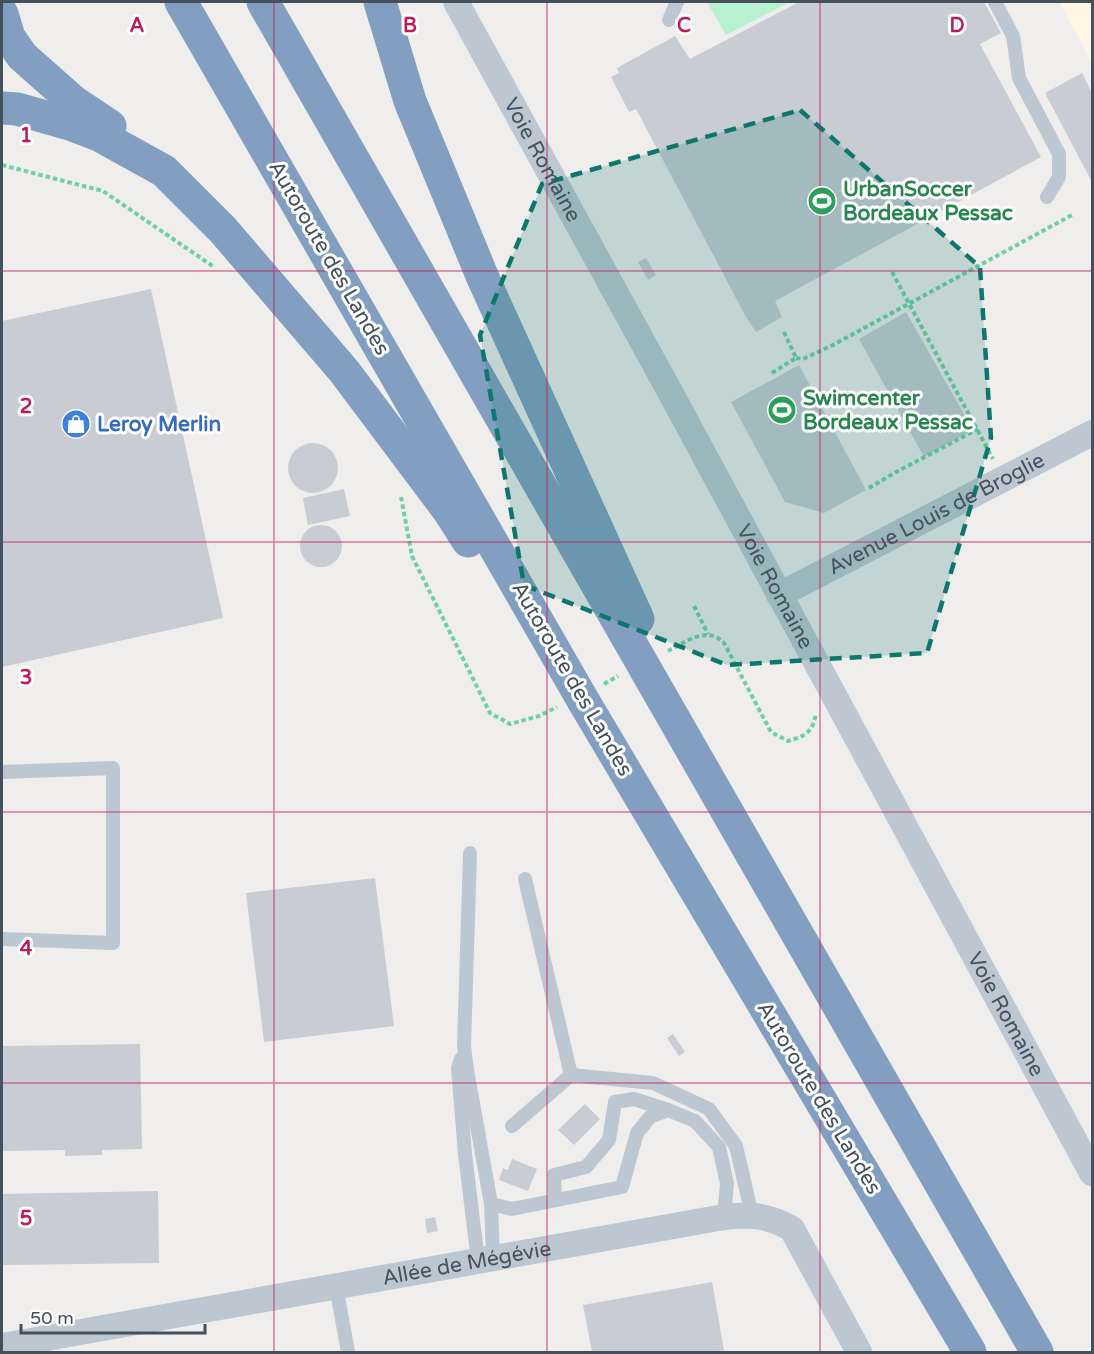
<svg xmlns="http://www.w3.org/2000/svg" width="1094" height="1354" font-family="'Varela Round',sans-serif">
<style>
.commercial{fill:#fdf6e5}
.green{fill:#b8f1d0}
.building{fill:#c9ccd3}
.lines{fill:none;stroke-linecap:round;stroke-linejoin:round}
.path{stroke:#6ed1a3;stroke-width:4;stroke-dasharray:4.5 3;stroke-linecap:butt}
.lane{stroke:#bdc7d1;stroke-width:14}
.street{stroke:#bdc7d1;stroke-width:26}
.highway{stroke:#829ec0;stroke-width:33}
.marked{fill:#0f766e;fill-opacity:0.2;stroke:#0f766e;stroke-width:4.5;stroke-dasharray:12 8;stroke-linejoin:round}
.grid{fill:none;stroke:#c2185b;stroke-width:1.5;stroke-opacity:0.55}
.labels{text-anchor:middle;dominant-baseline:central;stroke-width:6;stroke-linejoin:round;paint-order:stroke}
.street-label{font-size:21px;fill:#44505c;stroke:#fff}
.leisure-label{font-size:21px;font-weight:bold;fill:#27864d;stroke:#fff;text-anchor:start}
.shop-label{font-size:21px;font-weight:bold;fill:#366cbe;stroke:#fff;text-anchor:start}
.grid-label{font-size:20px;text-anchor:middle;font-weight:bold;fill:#c2185b;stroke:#fff;stroke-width:6;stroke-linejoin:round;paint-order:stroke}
</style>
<rect width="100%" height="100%" fill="#f0eded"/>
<path class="commercial" d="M1059,2H1092V63Z"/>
<path class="green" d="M707,2H790L726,35Z"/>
<g class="building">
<path d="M799,2H984L1001,33L980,44L1041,157L775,301L782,317L756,332L746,317L636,109L629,112L611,77L619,73L617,68L675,36L690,59Z"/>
<path d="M1082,73L1092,93V182L1045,93Z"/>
<path d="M646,258L656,275L648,280L638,262Z"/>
<path d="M151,289L223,618L2,667V321Z"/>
<path d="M906,312L973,430L924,457L859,339Z"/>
<path d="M799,365L866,490L824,513L785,502L731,402Z"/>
<circle cx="313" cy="468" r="25"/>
<path d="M344,489L350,516L308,525L303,498Z"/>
<circle cx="321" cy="546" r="21"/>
<path d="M375,878L394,1026L264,1042L246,893Z"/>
<path d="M673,1034L685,1052L679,1056L667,1038Z"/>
<path d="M140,1044L142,1149L102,1150V1155L65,1156V1150L2,1151V1046Z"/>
<path d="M585,1104L600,1119L574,1145L558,1130Z"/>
<path d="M512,1159L537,1169L528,1191L499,1180L503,1168L508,1170Z"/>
<path d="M158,1191L159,1263L2,1265V1194Z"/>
<path d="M435,1217L438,1231L427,1233L425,1219Z"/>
<path d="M712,1282L724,1350L709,1352H592L583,1305Z"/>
</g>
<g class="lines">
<g class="path">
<path d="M2,165L103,191L214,267"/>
<path d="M892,272L993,459"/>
<path d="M796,358L803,359L833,345L1072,215"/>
<path d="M772,373L796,358L783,330"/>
<path d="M869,488L898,471L978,429"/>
<path d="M401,497L412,556L490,713L510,724L539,716L557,707"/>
<path d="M694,606L708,634"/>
<path d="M668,651C686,642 707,625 724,643L771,732L788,741C806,736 813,732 816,713"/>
<path d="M604,684L618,676"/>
</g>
<g class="lane">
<path d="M995,2L1013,36L1019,78L1059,154V177L1047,197"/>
<path d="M669,20L677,2"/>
<path d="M2,772L113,768V943L2,939"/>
<path d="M470,853L464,1046L467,1070L491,1204L512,1209L622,1187L637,1133L650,1117L668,1110L695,1121L719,1147L727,1184L724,1217"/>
<path d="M525,879L571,1075L653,1083L709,1109L736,1146L752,1215"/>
<path d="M461,1059L458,1068L465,1154L478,1261"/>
<path d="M512,1126L571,1075"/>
<path d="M555,1200L554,1175L586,1167L609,1140L615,1102L634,1099L668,1110"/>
<path d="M491,1204L493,1258"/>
<path d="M336,1286L348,1352"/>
</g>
<g class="street">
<path id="s1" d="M456,2L669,390L1092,1173"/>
<path id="s2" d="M779,595L1092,433"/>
<path id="s3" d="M2,1346L724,1217C751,1214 768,1215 792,1229L859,1352"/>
</g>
<g class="highway">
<path d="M181,2L584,702L970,1352"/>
<path d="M263,2L1037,1352"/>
<path d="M380,2L410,101L483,278L638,619"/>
<path d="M2,14L9,37L22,56L74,102L110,126"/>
<path d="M2,108L17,109L70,124L99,135L164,171L223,230L344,371L449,511L468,541"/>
</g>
</g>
<path class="marked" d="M800,110L980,267L991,438L927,653L727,665L524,585L480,335L542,184Z"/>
<path class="grid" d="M274,2V1352M547,2V1352M820,2V1352M2,271H1092M2,542H1092M2,812H1092M2,1083H1092"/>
<defs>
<g id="stadium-disc" transform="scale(1.5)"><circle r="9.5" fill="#2e9e5b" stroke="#fff"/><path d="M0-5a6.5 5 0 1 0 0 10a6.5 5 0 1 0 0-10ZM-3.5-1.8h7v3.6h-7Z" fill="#fff"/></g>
<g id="shop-disc" transform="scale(1.5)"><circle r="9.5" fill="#3f7fe0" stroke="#fff"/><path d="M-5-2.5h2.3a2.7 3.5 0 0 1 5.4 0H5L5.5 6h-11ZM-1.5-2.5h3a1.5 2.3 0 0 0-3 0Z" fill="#fff"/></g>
</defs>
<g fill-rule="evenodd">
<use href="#stadium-disc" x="822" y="201"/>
<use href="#stadium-disc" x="782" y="410"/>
<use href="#shop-disc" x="76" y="424"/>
</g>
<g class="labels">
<g class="street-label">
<text stroke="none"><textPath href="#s1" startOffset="180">Voie Romaine</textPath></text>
<text transform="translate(329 258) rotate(60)">Autoroute des Landes</text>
<text stroke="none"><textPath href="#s2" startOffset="177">Avenue Louis de Broglie</textPath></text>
<text stroke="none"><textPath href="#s1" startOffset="666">Voie Romaine</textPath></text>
<text transform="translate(572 679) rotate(60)">Autoroute des Landes</text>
<text stroke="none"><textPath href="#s1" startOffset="1152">Voie Romaine</textPath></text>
<text transform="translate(819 1098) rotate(59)">Autoroute des Landes</text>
<text stroke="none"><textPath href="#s3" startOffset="472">Allée de Mégévie</textPath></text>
</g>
<g class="leisure-label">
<text x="843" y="189">UrbanSoccer<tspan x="843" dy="24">Bordeaux Pessac</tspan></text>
<text x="803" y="398">Swimcenter<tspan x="803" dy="24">Bordeaux Pessac</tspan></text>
</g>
<g class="shop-label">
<text x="97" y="424">Leroy Merlin</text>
</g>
</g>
<g class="grid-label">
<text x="137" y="32">A</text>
<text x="410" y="32">B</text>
<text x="684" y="32">C</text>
<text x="957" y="32">D</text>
<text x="26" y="142">1</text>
<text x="26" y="413">2</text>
<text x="26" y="684">3</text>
<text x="26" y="955">4</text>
<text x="26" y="1225">5</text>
</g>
<rect width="1094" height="1354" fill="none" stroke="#44505c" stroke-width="6"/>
<path d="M21 1324v9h184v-9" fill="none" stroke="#44505c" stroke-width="3"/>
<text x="30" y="1324" font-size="18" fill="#44505c" stroke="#ffffff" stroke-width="4.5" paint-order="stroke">50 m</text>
</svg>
